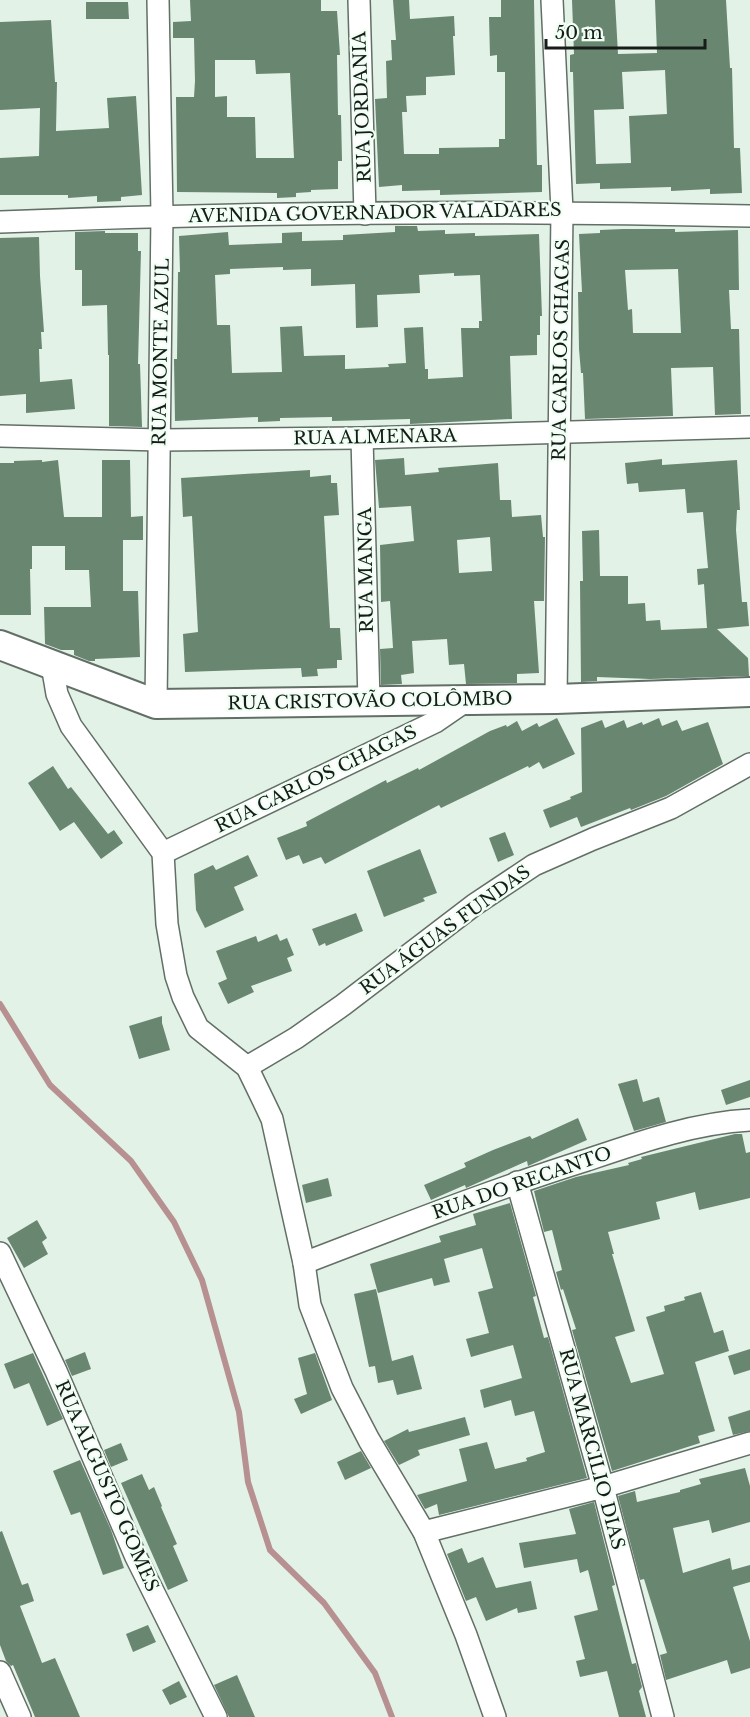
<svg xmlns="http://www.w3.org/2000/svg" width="750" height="1717" font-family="'Libre Baskerville',serif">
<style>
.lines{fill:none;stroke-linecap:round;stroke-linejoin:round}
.stream{stroke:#b79192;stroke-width:6}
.building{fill:#698671;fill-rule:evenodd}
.street-casing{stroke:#626f66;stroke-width:24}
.secondary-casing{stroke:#626f66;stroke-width:32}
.street{stroke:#fff;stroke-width:21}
.secondary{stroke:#fff;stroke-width:28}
.labels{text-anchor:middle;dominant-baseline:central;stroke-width:4.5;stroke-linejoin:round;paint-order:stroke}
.street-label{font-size:18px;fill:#171c19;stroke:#f0fff4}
</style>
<rect width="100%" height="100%" fill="#e3f2e7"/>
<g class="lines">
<path class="stream" d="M0,1004L50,1085L131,1161L174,1222L202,1280L239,1412L248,1482L270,1550L324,1603L375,1673L392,1717"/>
</g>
<g class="building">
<path d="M190,0H321V11H337L340,55H337L338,115H341L342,161H338V189L311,190V192L296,193V197L277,198V193L177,192L176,97H194L195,81L194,38H173V22L191,21ZM215,60H255L256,74L290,73L294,158H256L255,117H227V96L215,97Z"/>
<path d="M393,0H409L410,19L454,16L455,36H453L455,75L426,77V95L406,96L407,112H402L404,154H439V148L499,147V139H505V72H497V55L490,56L489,17H501V0H534L537,165H542V192L440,195V190L402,191V185L379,187L375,99L387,98L386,61L392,60L391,40H396Z"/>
<path d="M572,0H615L618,54L657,53L655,0H726L730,68H732L734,148H740L742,193L710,194V189L671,191V187L600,189V183L576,184L573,72H570V55L574,54ZM665,70L667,114L629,116L631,163L596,164L594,110L624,109L622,72Z"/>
<path d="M86,2H128L129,19H86Z"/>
<path d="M51,20L55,82H57L56,131L109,128L107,98L136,96L142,195L121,197V201L97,202V196L68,198V195H0V158L39,156L40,108L0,110V22Z"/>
<path d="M395,226H417L418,231L445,230V234L475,233V236L539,234L542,316H540V335H537V355L510,356L512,419L410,424V419L332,421V417L280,418V421L258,422V417L175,421L174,359H177L178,272H180L179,236L228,232L229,245L282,243V233L302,232V241L343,240V235L395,232ZM283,267V270L311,269V286L355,284L356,328L378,327L377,295L420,293L419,275L454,273V276L480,275L482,321H479V328H461L463,377L428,379V369H425L423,327L404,328L406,363L388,364L389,367L345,369V355L304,356L302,326L280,327L282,372L232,373L230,325H217L215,275L230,274V269Z"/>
<path d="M623,229H675V232L738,230L739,290H729L731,329H739L741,414L715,415L713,367L671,368L673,416L585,419L583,373H581L579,349L578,292H582L579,234L600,233V230ZM678,269L681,333H633L632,309L628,310L625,270Z"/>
<path d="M105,231V233H138V251H141L138,364H140L142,427L109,426V355H108L107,305L82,306V270H75V232Z"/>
<path d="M39,237L40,276L44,332H41L42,349H39L40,382L72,379L75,409L26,413V394L0,396V238Z"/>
<path d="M404,458L405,475L439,472L438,468L498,463L500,500H511L512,517L541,515L543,537H545L544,601H534L539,673L517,674V683L466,684L464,664L449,665L447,639L412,641L414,673L401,675L402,684L381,685L380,649L393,648L390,601L381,602L380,545L414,541L411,506L379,508L375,460ZM490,537L492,571L459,573L457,540Z"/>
<path d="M662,459V465L737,460L740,510H737L736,530L742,602H747L749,626L717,629L748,658L749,676L650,679L597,677V681L581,682L580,581H583L582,531L599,530L600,576H628V604L645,603L646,621L660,620L661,630L707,628L704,584L698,585L697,569L708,568L703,512L687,513L685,489L639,492L638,483L627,484L625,463Z"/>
<path d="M42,460V462L58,460L64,517H102V460H130L131,517L143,516V540H123V591H138L140,657L95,659V661H89L74,655V650H61L45,644L44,607H91L89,570H65V546H32V569H30L31,615H0V463H14V461Z"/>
<path d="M310,470V477L331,475V483H337L339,515L324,516L330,628H340L342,660H337V668L317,669L318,676L302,677L301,668L185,672L183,634L198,632L192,516L183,517L181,478Z"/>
<path d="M557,718L575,754L543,769L539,762L529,768L528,766L441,808L439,805L325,864L321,857L303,864L299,855L286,860L277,838L307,826L306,822L342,803L386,780L387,783L418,768L419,770L490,731L506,725L507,727L517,721L522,731L537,723L539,727Z"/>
<path d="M659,718L662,726L677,720L682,731L708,722L723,764L666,796L631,810L630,808L581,827L577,817L550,828L543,810L571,799L570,797L582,792L581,728L602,720L605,728L624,720L627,728L642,722L643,725Z"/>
<path d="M53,766L68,789L71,787L108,834L114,830L123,843L101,859L74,822L60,831L28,783Z"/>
<path d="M505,832L514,855L498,862L489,838Z"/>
<path d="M420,849L437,893L423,898L425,901L384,917L367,871Z"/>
<path d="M248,855L258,876L234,887L244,910L205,928L196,910L194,874L213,865L216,870Z"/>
<path d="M356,913L363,931L326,946L325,943L319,946L312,929Z"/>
<path d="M277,934L280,941L287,938L294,955L287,958L292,971L251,986L254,992L228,1004L218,983L227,979L216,951L256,936L258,942Z"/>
<path d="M162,1016V1023L170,1050L139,1059L129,1026Z"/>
<path d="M637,1079L643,1102L659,1097L666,1122L634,1131L618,1084Z"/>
<path d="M750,1080V1097L726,1105L721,1090Z"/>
<path d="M578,1118L587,1140L528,1166L527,1161L466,1188L465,1185L431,1200L424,1185L466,1167L464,1163L493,1150L530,1136L532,1139Z"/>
<path d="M735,1134H742L746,1153L750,1152V1198L699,1210L695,1192L656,1202L660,1219L608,1232L614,1254H612L635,1331L615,1337L631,1383L664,1374L646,1317L665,1311L664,1306L685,1300L684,1297L701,1292L714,1333L723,1330L729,1351L695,1362L715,1431L698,1436L700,1443L612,1471L572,1330L576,1329L563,1289L561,1290L556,1272L562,1270L552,1230L544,1232L534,1191L576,1177L629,1165L628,1163L642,1159L641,1157Z"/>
<path d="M328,1178L332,1196L306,1203L302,1185Z"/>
<path d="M510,1203L536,1296L533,1297L544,1338L548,1337L587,1478L439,1515L437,1504L425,1509L417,1495L467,1481L459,1449L487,1442L495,1469L527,1461L526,1458L545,1452L534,1411L515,1416L511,1400L484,1408L480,1390L522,1378L513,1345L471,1357L466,1339L489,1333L478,1292L493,1288L482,1248L444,1259L450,1282L434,1286L432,1278L378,1293L370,1264L441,1242L439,1236L476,1225L473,1214Z"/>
<path d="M37,1220L47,1238L42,1242L48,1254L24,1268L7,1238Z"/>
<path d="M376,1289L392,1361L413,1355L422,1389L397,1395L393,1380L378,1383L375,1366L369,1367L354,1294Z"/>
<path d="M750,1349V1370L734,1375L728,1356Z"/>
<path d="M85,1352L91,1369L72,1376L65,1360Z"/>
<path d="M33,1353L63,1419L47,1426L29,1383L14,1389L4,1364Z"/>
<path d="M315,1353L332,1400L301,1414L294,1399L307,1394L298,1358Z"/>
<path d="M750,1410V1431L733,1435L728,1417Z"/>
<path d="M465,1417L470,1435L418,1450L420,1455L399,1465L384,1441L408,1429L409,1432Z"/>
<path d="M121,1443L128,1460L111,1467L104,1450Z"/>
<path d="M361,1451L371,1468L345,1480L337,1462Z"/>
<path d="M80,1460L111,1530L124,1568L103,1575L80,1512L71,1515L53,1471Z"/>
<path d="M745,1468L750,1486V1522L712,1533L709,1520L673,1528L683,1573L730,1558L732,1570L750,1565V1582L733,1587L750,1641V1668L731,1674L727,1660L666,1680L660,1655L667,1653L644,1579L640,1580L618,1496L635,1491L637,1502L680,1492V1490L701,1484L699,1479Z"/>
<path d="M142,1474L149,1490L154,1487L162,1506L161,1507L177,1544L173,1546L188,1581L168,1590L121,1483Z"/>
<path d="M594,1502L615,1585L612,1586L632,1664L636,1663L642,1687L639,1691L646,1717H619L607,1671L580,1677L576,1661L585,1659L574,1616L598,1610L588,1570L580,1573L577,1559L524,1568L519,1543L576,1534L569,1509Z"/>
<path d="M2,1531L22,1585L28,1583L34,1601L20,1606L42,1663L55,1658L80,1717H35L13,1665L11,1666L6,1661L0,1645V1532Z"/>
<path d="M462,1548L468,1563L483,1557L496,1588L531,1581L537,1609L518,1613L517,1608L486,1621L476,1597L466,1601L447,1554Z"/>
<path d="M148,1625L156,1642L133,1652L126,1634Z"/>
<path d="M237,1675L255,1717H229L214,1685Z"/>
<path d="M179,1681L187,1697L170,1705L162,1690Z"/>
</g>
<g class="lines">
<g class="street-casing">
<g id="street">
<path d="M359,0L365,214"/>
<path d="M552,0L562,211L556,699"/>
<path d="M0,222C250,212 500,210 750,216"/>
<path d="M0,436L160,440L362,438L750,427"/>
<path d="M362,438L369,701"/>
<path d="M52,665L57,694L71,726L163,853L167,924L176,976L183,997L198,1028L247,1067L263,1100L272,1119L291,1205L304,1263L310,1305L342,1388L369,1440L424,1532L466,1635L495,1717"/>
<path d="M156,704L162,215L158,0"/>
<path d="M163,853L435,722L467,700"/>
<path d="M247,1067L296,1038L343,1005L474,905L534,865L593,839L671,808L750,764"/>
<path d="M517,1182L603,1487L663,1717"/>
<path d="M0,1253L56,1371L136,1557L216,1717"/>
<path d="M304,1263C398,1227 491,1190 587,1160C640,1142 694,1123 750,1120"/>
<path d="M424,1532L603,1487L750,1443"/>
<path d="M0,1672L20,1717"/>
</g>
</g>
<g class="secondary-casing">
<path id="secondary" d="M0,645L156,704L556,699L750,692"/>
</g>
<use href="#street" class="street"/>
<use href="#secondary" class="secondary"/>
</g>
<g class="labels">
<g class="street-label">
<text transform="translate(362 107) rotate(-92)">RUA JORDANIA</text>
<text transform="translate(375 213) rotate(-1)">AVENIDA GOVERNADOR VALADARES</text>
<text transform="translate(561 350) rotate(-89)">RUA CARLOS CHAGAS</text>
<text transform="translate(161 352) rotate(-89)">RUA MONTE AZUL</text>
<text transform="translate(375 437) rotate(-1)">RUA ALMENARA</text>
<text transform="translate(366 570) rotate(-91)">RUA MANGA</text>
<text transform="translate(370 701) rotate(-1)">RUA CRISTOVÃO COLÔMBO</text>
<text transform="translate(316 779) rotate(-26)">RUA CARLOS CHAGAS</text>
<text transform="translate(445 930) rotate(-36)">RUA ÁGUAS FUNDAS</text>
<text transform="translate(522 1183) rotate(-19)">RUA DO RECANTO</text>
<text transform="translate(592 1449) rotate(75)">RUA MARCILIO DIAS</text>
<text transform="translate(107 1486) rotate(66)">RUA ALGUSTO GOMES</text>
</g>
</g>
<path d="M546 39v9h159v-9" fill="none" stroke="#171c19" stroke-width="3"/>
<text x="555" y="39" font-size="18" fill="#171c19" stroke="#f0fff4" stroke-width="4.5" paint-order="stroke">50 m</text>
</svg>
